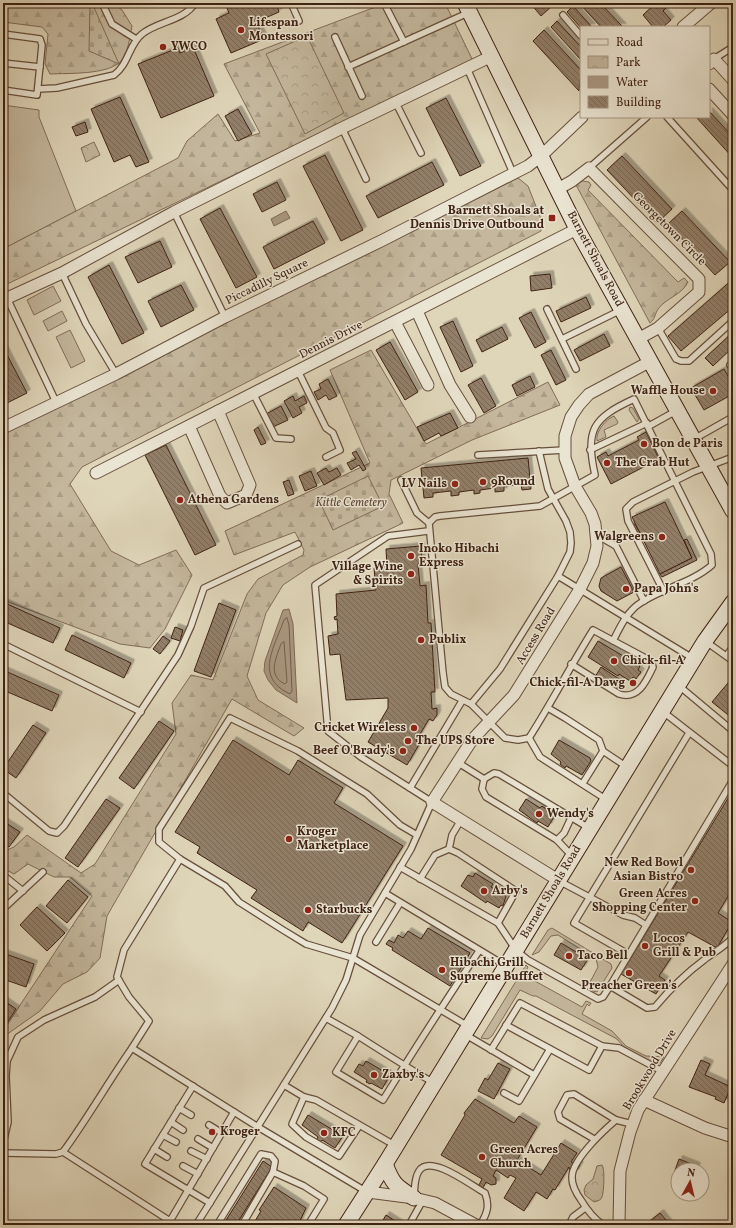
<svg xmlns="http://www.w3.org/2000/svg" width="736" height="1228" font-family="Vollkorn,serif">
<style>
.grass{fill:#c4b79d;stroke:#826c58}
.forest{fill:url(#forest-firs);stroke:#826c58}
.cemetery{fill:url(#cemetery-stones);stroke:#826c58}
.park{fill:url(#park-crowns);stroke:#826c58}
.water{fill:#a99881;stroke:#7f6955}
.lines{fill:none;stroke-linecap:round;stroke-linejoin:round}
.shore{stroke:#745d4a;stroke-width:1}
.building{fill:url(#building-back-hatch);stroke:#3f2213;filter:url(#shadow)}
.service-casing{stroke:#674f3c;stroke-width:8}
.minor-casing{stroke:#674f3c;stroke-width:13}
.secondary-casing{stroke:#3f2213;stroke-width:17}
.service{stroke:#eae4d2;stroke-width:5.5}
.minor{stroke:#eae4d2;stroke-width:11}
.secondary{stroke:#eae4d2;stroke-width:15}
.poi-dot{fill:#8f2418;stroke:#eae4d2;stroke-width:1.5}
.labels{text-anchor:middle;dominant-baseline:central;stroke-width:3;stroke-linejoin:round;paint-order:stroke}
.poi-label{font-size:12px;font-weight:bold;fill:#3f2213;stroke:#eae4d2;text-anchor:start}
.street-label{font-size:12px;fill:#3f2213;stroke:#eae4d2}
.park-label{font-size:12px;font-style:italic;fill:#604736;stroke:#eae4d2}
</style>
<defs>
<pattern id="forest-firs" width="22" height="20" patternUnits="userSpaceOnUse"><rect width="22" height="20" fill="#c4b79d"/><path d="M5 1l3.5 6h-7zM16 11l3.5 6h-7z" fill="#a99d86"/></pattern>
<pattern id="cemetery-stones" width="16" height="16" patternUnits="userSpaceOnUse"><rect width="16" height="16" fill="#c4b79d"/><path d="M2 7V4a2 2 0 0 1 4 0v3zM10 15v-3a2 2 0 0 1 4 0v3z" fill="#a99d86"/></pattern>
<pattern id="park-crowns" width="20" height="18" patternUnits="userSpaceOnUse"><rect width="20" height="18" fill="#c4b79d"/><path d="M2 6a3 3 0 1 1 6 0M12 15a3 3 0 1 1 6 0" fill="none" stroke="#a99d86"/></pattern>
<pattern id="building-back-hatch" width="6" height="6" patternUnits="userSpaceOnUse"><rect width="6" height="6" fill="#927f69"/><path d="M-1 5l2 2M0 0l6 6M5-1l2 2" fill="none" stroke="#796855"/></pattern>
<filter id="shadow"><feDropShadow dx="3.5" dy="-3.5" stdDeviation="0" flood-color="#0004"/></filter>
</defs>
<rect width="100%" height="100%" fill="#dfd5b9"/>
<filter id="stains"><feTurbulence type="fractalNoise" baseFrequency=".005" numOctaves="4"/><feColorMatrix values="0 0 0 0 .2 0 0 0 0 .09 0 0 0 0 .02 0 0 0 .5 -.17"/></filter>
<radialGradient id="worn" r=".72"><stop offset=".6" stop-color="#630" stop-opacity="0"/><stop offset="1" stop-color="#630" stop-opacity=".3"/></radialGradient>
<g class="grass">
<path d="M3,105L39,110V117L76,211L3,249Z"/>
<path d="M53,286L61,301L34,315L27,300Z"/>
<path d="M62,311L67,321L48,331L43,321Z"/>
<path d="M70,330L85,361L71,368L56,337Z"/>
<path d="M630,407L633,408L639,419L637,422L629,410Z"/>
<path d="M614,416L618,422L617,424L604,430L606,437L597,441C595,432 606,419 614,416Z"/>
<path d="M552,928L611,964L612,968L597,992L593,991L589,984L598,967L596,959L558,935L551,936L539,952L532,955L548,930Z"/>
<path d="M526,965L528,967L524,975L582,1007L586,1001L591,1003L589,1006L587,1004L582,1014L612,1031L626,1046L646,1056L664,1057L660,1063C646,1064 625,1050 617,1039L536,996H533L520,990L492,1036L488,1039L481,1038Z"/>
</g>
<g class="forest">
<path d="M3,3H113L122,10L132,26C130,37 128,54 120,62C106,75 69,73 50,74L45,64L48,34L42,27L3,22Z"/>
<path d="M386,3H445L473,61L416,87L3,286V249L178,158L187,141L218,114L235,141L260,133L224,64Z"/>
<path d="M518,178L528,186L541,219V231L82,467L70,484L111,551L139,565L176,550L192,575L165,629L150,648L120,644L3,600V427Z"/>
<path d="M582,181L589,182L591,185L588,190L678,282L684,278L688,282C682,295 666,298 658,309C655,314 655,319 650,323L576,185Z"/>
<path d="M371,350L426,444L548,382L560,405L472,440L391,480L389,494L403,523L310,567L283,585L266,613L247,676L258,700L304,728L294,736L232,699L107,916L100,958L87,972L63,984L40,1011L6,1035L3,1041V1031L92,896L70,877H54L28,864L14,874L3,868V847L7,850L14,847L27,835L81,873L95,864L176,734L172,703L191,675L213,680L247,594L258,579L303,555L304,550L295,532L234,555L225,531L370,463L330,370Z"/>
</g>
<g class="cemetery">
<path d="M90,3H92L119,64L89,51Z"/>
<path d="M368,476L383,506L333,530L319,500Z"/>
</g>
<g class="park">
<path d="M307,36L344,113L305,134L266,54Z"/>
<path d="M94,142L100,155L86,162L81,148Z"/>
<path d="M602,1165C605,1168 604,1192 602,1197C601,1200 598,1201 594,1202L585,1195L584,1190L586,1185L593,1179L597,1166Z"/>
</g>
<g class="water">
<path d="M286,211L290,218L274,226L271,219Z"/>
<path d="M289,609L293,624L297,703L276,690L268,680L264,671L265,661L283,610Z"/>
</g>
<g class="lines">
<g class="shore">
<path d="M287,618L289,625L292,691L290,694C254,677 274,648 284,620Z"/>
<path d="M284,642L287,682L285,684C267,676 276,658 281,644Z"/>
</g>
</g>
<g class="building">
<path d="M225,3H276L279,12L256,22L264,39L231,53L216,19L229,13Z"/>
<path d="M530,3H550L552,6L541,16Z"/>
<path d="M579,3H600L623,27H601Z"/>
<path d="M656,3H661L666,8L663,11L671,20L663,27H653L643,15Z"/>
<path d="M573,6L592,27L581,28L567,12Z"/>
<path d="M557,21L581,47V60L551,27Z"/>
<path d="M544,30L581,70L579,91L533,41Z"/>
<path d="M193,47L214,96L161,118L138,64L178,48L180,53Z"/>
<path d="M120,97L149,162L136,167L130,155L114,162L91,109Z"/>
<path d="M446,98L481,166L460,176L426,108Z"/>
<path d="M238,109L252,134L238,141L225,116Z"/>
<path d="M709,111L733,137V158L696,117H709Z"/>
<path d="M85,122L88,132L76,136L72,127Z"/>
<path d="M325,155L363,230L341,241L303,166Z"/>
<path d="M622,156L672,209L657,223L607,170Z"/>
<path d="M432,162L444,185L378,218L366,196Z"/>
<path d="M277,182L286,200L262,212L253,194Z"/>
<path d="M220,208L257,277L236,288L200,219Z"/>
<path d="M682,211L730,262L715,275L668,224Z"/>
<path d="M313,221L325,243L274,269L263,247Z"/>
<path d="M160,241L172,267L138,283L125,257Z"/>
<path d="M109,265L144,333L122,344L88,277Z"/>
<path d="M550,274L552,288L531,291L530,276Z"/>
<path d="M733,279V307L681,351L668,336Z"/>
<path d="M181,285L194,310L161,327L148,301Z"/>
<path d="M586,297L591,308L561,322L556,311Z"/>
<path d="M531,312L546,342L535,348L519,318Z"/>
<path d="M453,321L473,366L461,372L440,327Z"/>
<path d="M502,327L508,339L482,352L476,340Z"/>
<path d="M733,332V347L713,366L705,358Z"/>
<path d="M604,334L610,346L580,361L574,350Z"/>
<path d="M390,342L418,392L405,400L376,350Z"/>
<path d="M3,347L27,393L7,403L3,396Z"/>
<path d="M551,350L566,380L556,385L541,355Z"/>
<path d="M724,369L733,385V394L704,410L691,388Z"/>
<path d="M530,376L535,387L517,396L512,385Z"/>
<path d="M481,378L496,406L484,413L468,385Z"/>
<path d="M328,379L337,396L329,400L326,395L318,400L314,392L321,389L319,384Z"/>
<path d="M293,396L295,401L304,396L307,403L299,407L302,413L293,418L284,401Z"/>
<path d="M281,406L288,420L273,427L266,414Z"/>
<path d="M450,413L458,428L441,436L439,433L424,441L417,427Z"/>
<path d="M258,427L266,443L261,445L254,430Z"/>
<path d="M646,432L659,459L611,484L597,457L606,452L608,456L639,440L637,437Z"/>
<path d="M166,445L216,545L195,555L145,455Z"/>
<path d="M356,451L366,469L363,471L359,465L351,470L347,463L356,459L352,453Z"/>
<path d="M528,458L531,489L522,490L521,485L504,486V491L495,492V488L480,490V493L474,494V490L459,492V495L451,496V491L433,493V497L424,498L421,468Z"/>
<path d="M326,468L329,472L337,468L341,475L324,485L317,473Z"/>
<path d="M311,471L317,486L305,491L299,476Z"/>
<path d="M289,480L294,494L288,496L283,482Z"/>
<path d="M665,502L692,558L660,574L632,517Z"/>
<path d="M635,524L640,533L633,537L628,527Z"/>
<path d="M687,539L697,560L662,577L660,574L692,558L684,540Z"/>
<path d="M421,546L422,564H418L420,586L426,585L428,623H431L435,692H431L432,709L437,708V715L433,721L429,719L416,741L420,743L407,765L368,742L388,708V698L346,700L340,654L330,655L328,636L338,634L337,619L335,620L334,617L337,616L336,594L376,590L374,568L387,566L386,549Z"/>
<path d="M621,567L634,592L617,601L601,591L599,586L601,578Z"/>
<path d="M3,602L60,628L53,643L3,621Z"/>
<path d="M219,603L236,610L211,677L194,671Z"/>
<path d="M175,627L183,630L180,641L171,638Z"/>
<path d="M72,635L131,663L124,678L65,650Z"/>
<path d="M163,636L170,641L160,654L153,649Z"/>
<path d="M598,641L640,666L638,670L641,672L636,679L633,677L630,681L619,674L618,676L588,657Z"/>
<path d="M601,667L622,681L616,691L595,677Z"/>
<path d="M3,670L59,695L52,711L3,690Z"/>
<path d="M733,677V716L732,718L712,702Z"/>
<path d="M159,721L174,731L134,789L119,778Z"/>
<path d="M33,725L46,733L16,778L3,769Z"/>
<path d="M233,740L289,775L298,760L343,788L334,803L403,846L342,943L308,922L303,931L251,898L257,890L197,853L200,847L175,832Z"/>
<path d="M559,740L590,758L591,761L582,775L566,766L565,768L560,764L561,762L551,754Z"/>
<path d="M733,790V888L718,913L732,922L717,948L688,932L659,976L665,980L656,994L621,974Z"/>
<path d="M106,799L120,808L78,867L65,858Z"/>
<path d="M526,799L540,808L542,806L555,815L548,827L538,821L537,823L519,810Z"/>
<path d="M3,821L20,832L9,847L3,843Z"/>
<path d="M475,873L493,884L491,887L506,896L503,906L501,905L499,908L487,901L486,903L461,886L468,875L473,877Z"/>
<path d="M68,880L88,897L67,923L46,906Z"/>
<path d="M37,907L65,933L47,951L20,925Z"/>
<path d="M428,928L470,953L450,986L392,950L393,948L386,944L389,940L394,943L398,935L403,938L408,931L421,939Z"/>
<path d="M561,943L588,959L581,970L554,955Z"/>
<path d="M3,953L34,964L26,987L3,979Z"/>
<path d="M3,1000L16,1009L3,1029Z"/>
<path d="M701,1060L710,1064L705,1075L731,1087L724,1103L715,1099L716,1097L689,1087Z"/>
<path d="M366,1061L390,1075L382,1089L371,1083L370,1084L366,1082L367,1080L354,1072L359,1064L363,1066Z"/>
<path d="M498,1063L510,1069L494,1099L478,1091L485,1078L488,1080Z"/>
<path d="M475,1099L514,1123L519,1116L537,1127L517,1160L541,1175L561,1143L577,1153L571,1162L573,1163L574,1161L580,1165L575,1173L569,1169V1167L555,1190L553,1189L547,1199L536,1192L524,1211L504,1198L516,1178L510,1175L508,1178L496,1170L493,1176L496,1178V1184L491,1185L486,1182L483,1188L479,1185L482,1179L441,1155L465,1115L464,1113Z"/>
<path d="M308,1115L343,1136L335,1148L322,1140L320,1143L316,1141L318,1137L302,1125Z"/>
<path d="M679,1159L697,1166L695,1170H678V1174L674,1173Z"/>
<path d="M263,1161L272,1167L236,1225H223Z"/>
<path d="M274,1187L306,1208L298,1225H258L259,1223L255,1221L261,1211L259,1210Z"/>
<path d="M660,1213L670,1225H645Z"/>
<path d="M386,1215L400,1224L399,1225H380Z"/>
</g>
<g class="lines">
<g class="service-casing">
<g id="service">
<path d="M102,3L112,24L136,39"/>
<path d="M291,3L299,21"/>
<path d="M384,3L404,42"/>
<path d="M563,15L581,36"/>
<path d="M3,34L40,39L42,45L37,95L3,90"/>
<path d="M335,37L362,96"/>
<path d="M714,59L733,47"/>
<path d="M3,63L40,67"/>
<path d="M348,67L470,12"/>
<path d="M467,68L513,173"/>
<path d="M38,89L57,88L114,75C129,64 129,44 142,34C158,21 184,21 195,3"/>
<path d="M396,103L421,153"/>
<path d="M667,117L733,190"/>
<path d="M342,128L366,179"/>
<path d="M589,168L647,117"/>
<path d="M174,212L225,317"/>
<path d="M62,273L86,324L116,374"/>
<path d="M7,298L56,402"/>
<path d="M547,309L576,369"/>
<path d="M658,328L676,359L681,361H689L733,321"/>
<path d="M562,339L621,310"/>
<path d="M730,365L733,368"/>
<path d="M298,371L326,428L333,433L340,450L326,457"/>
<path d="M253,393L276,438L291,439"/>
<path d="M649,426L676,411"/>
<path d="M694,439L733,417"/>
<path d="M590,450L647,423"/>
<path d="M478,455L564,450"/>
<path d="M401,480L417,513L429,523"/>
<path d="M597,535L616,546L644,601"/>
<path d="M558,576L694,659"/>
<path d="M664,592L628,521L626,509L633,502L693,472L733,457"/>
<path d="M705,641L733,661"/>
<path d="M3,644L141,712"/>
<path d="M727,655L733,647"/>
<path d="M571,664L619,694C638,700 646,682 653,667L651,661L593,630C571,665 552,702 529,738L518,740L505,738L471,704L451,694L445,687L443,673L429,523L435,517L440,516L540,506L595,475C585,429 593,418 634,399L711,554L712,565C691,584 655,590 635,607C625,616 619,629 613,641"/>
<path d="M678,685L733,731"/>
<path d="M471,704L500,669L558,576L570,552L571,543L570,532L566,521L548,489L539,451"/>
<path d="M548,708L565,718L599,740L603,751L627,767"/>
<path d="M662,711L733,766"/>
<path d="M529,738L540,757L607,800"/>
<path d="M457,762L484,779"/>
<path d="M484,779L482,789L486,797L557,840L572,856"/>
<path d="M484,779L494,773L499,774L589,828"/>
<path d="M583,783L603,751"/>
<path d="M410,788L462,701"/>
<path d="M3,793L49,831L57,833L64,826L178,655L191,626L204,588L298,544"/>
<path d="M417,835L400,825L367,794L298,751L230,718L159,829V842L180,859L225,886L239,902L283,930L306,944L353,958L468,1026"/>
<path d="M557,840L564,833L571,818"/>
<path d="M449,849L452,835L461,820"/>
<path d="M180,859L124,950L117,977L129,997L149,1021L132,1048L258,1127L367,1192"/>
<path d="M400,867L498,923L516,950L528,960L598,999L603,997L610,986L733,780"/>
<path d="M3,875L23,891"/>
<path d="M420,879L435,855L449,849L458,853L516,891L498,923"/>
<path d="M559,881L623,915L635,918L646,925"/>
<path d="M385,893L506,966"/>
<path d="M3,909L43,872"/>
<path d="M376,942L400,903"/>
<path d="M628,954L574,923L689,733"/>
<path d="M610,986L647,1008L655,1007C670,989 685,974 704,960C714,952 725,947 733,937"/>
<path d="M326,1018L358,1036"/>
<path d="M506,1025L589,1070L602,1046"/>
<path d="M466,1035L534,1075"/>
<path d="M491,1050L520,1003L602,1046L619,1048L662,1071"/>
<path d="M434,1083C408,1068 383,1052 358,1036L336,1072L383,1100C414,1050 446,1000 479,951"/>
<path d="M284,1085L304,1097L316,1100L396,1146"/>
<path d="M193,1086L145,1164L210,1203"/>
<path d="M504,1093L519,1101L550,1049"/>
<path d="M304,1097L292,1124L306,1137L339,1156L359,1126"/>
<path d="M179,1108L191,1115"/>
<path d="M171,1122L183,1130"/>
<path d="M209,1125L222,1133"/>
<path d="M163,1135L176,1142"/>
<path d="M198,1139L213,1148"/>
<path d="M594,1139L560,1119L558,1112L567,1095L574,1094L616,1120L632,1124"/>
<path d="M3,1143L8,1122L6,1076L7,1061L18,1037L44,1020L95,997L119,980"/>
<path d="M154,1149L167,1157"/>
<path d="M191,1151L207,1159"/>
<path d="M63,1152L170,1221L234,1112"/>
<path d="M3,1153L56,1154L63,1152C88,1118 108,1082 132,1048"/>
<path d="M183,1166L198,1174"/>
<path d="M414,1196C415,1188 414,1178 419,1171C430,1153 472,1186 485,1193C490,1206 487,1214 480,1225"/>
<path d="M196,1225L332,1008L346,980L360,935L411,849L432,802L361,757L328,731L315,585L388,536L428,531"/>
<path d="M217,1225L261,1154L271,1156L275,1161L273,1172"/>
<path d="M242,1225L273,1172L304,1186L324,1199L308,1225"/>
<path d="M409,1225L423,1200"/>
<path d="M569,1225L573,1217L585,1208"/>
<path d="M603,1225C593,1218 587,1210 581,1200C576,1193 572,1186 572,1178C571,1161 603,1131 616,1120"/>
</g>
</g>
<g class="minor-casing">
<g id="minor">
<path d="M683,27L711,3"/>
<path d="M709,64L714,59L733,80"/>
<path d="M709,89L733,115"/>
<path d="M558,189L572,181L589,168L699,279V292L658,328L638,339"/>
<path d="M3,300L62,273L174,212L342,128L492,56"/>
<path d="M417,311L450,385L470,417"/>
<path d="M395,322L428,385"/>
<path d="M189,426L220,496L227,503L246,495L250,485L218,411"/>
<path d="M3,428L116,374L225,317L383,240L528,166L541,156L582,117"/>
<path d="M96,473L577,229"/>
<path d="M558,880L432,802L472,740L514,695L580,589L593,563L597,546L595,524L591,513L575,486L565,458V436L571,417L579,405L589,394L649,362"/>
<path d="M644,1100L705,1128L733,1137"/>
<path d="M368,1192L414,1198L435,1203L476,1225"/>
<path d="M619,1225L620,1171L630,1132L638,1110L733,964"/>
</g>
</g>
<g class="secondary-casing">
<g id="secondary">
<path d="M465,3L577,229L733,511"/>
<path d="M385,1164C393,1185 396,1186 414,1198"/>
<path d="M346,1225L385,1164L678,685L705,641L733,602"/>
</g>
</g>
<use href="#service" class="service"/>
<use href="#minor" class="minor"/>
<use href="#secondary" class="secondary"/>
</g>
<g class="poi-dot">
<circle cx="241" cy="30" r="4"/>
<circle cx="163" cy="47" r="4"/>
<rect x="548" y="214" width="8" height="8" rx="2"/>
<circle cx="713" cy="391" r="4"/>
<circle cx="644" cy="444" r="4"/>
<circle cx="607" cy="463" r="4"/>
<circle cx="483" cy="482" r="4"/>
<circle cx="455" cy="484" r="4"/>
<circle cx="180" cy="500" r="4"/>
<circle cx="662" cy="537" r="4"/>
<circle cx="411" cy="556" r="4"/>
<circle cx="411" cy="574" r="4"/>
<circle cx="626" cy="589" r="4"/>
<circle cx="421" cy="640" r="4"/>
<circle cx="614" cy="661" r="4"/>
<circle cx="633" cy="683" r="4"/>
<circle cx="414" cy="728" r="4"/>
<circle cx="408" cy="741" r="4"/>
<circle cx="403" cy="751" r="4"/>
<circle cx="539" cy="814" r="4"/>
<circle cx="289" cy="839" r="4"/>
<circle cx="691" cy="870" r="4"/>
<circle cx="484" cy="891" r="4"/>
<circle cx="695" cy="901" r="4"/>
<circle cx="308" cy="910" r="4"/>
<circle cx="645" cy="946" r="4"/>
<circle cx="569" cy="956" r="4"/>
<circle cx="442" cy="970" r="4"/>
<circle cx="629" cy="973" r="4"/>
<circle cx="374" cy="1075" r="4"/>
<circle cx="212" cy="1132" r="4"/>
<circle cx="324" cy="1133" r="4"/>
<circle cx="482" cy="1157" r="4"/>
</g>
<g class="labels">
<g class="poi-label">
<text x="249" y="23">Lifespan<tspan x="249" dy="14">Montessori</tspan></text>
<text x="171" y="47">YWCO</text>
<text x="544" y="211" text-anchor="end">Barnett Shoals at<tspan x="544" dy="14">Dennis Drive Outbound</tspan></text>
<text x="705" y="391" text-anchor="end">Waffle House</text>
<text x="652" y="444">Bon de Paris</text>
<text x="615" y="463">The Crab Hut</text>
<text x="491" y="482">9Round</text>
<text x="447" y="484" text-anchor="end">LV Nails</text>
<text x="188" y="500">Athena Gardens</text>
<text x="654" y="537" text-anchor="end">Walgreens</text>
<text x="419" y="549">Inoko Hibachi<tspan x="419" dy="14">Express</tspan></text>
<text x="403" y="567" text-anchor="end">Village Wine<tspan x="403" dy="14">&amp; Spirits</tspan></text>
<text x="634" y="589">Papa John's</text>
<text x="429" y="640">Publix</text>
<text x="622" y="661">Chick-fil-A</text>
<text x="625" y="683" text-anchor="end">Chick-fil-A Dawg</text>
<text x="406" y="728" text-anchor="end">Cricket Wireless</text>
<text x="416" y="741">The UPS Store</text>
<text x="395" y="751" text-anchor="end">Beef O'Brady's</text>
<text x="547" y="814">Wendy's</text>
<text x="297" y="832">Kroger<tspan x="297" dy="14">Marketplace</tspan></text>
<text x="683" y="863" text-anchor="end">New Red Bowl<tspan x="683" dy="14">Asian Bistro</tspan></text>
<text x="492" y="891">Arby's</text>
<text x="687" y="894" text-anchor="end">Green Acres<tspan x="687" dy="14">Shopping Center</tspan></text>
<text x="316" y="910">Starbucks</text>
<text x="653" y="939">Locos<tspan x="653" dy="14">Grill &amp; Pub</tspan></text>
<text x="577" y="956">Taco Bell</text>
<text x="450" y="963">Hibachi Grill<tspan x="450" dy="14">Supreme Bufffet</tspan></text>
<text x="629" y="986" text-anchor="middle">Preacher Green’s</text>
<text x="382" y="1075">Zaxby's</text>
<text x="220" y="1132">Kroger</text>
<text x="332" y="1133">KFC</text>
<text x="490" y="1150">Green Acres<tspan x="490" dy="14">Church</tspan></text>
</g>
<g class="street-label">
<text transform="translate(669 229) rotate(45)">Georgetown Circle</text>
<text transform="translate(595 259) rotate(62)">Barnett Shoals Road</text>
<text transform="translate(267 282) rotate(-26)">Piccadilly Square</text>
<text transform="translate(331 340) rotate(-27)">Dennis Drive</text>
<text transform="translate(536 636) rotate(-59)">Access Road</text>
<text transform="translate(551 892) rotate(-59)">Barnett Shoals Road</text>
<text transform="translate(650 1070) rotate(-59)">Brookwood Drive</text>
</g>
<g class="park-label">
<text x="351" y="503">Kittle Cemetery</text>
</g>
</g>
<rect width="736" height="1228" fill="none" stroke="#dfd5b9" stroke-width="16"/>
<rect x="4" y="4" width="728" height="1220" fill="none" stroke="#3f2213" stroke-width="2"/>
<rect x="8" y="8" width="720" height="1212" fill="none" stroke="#3f2213"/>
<rect x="580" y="26" width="130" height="92" fill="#eae4d2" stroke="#a69686"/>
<rect x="588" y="39" width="20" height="6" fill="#eae4d2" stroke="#a69686"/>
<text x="616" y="46" font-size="12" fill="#3f2213">Road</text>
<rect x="588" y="56" width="20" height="12" fill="url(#park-crowns)" stroke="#a69686"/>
<text x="616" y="66" font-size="12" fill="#3f2213">Park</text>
<rect x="588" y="76" width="20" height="12" fill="#a99881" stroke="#a69686"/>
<text x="616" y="86" font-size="12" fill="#3f2213">Water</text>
<rect x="588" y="96" width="20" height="12" fill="url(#building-back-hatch)" stroke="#a69686"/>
<text x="616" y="106" font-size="12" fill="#3f2213">Building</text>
<g transform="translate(690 1182) rotate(8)"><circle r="19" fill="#eae4d2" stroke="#a69686"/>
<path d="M0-3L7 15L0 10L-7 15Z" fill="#8f2418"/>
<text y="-6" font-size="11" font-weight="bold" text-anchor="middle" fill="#3f2213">N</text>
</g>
<rect width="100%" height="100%" filter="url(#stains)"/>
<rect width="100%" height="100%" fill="url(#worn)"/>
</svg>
